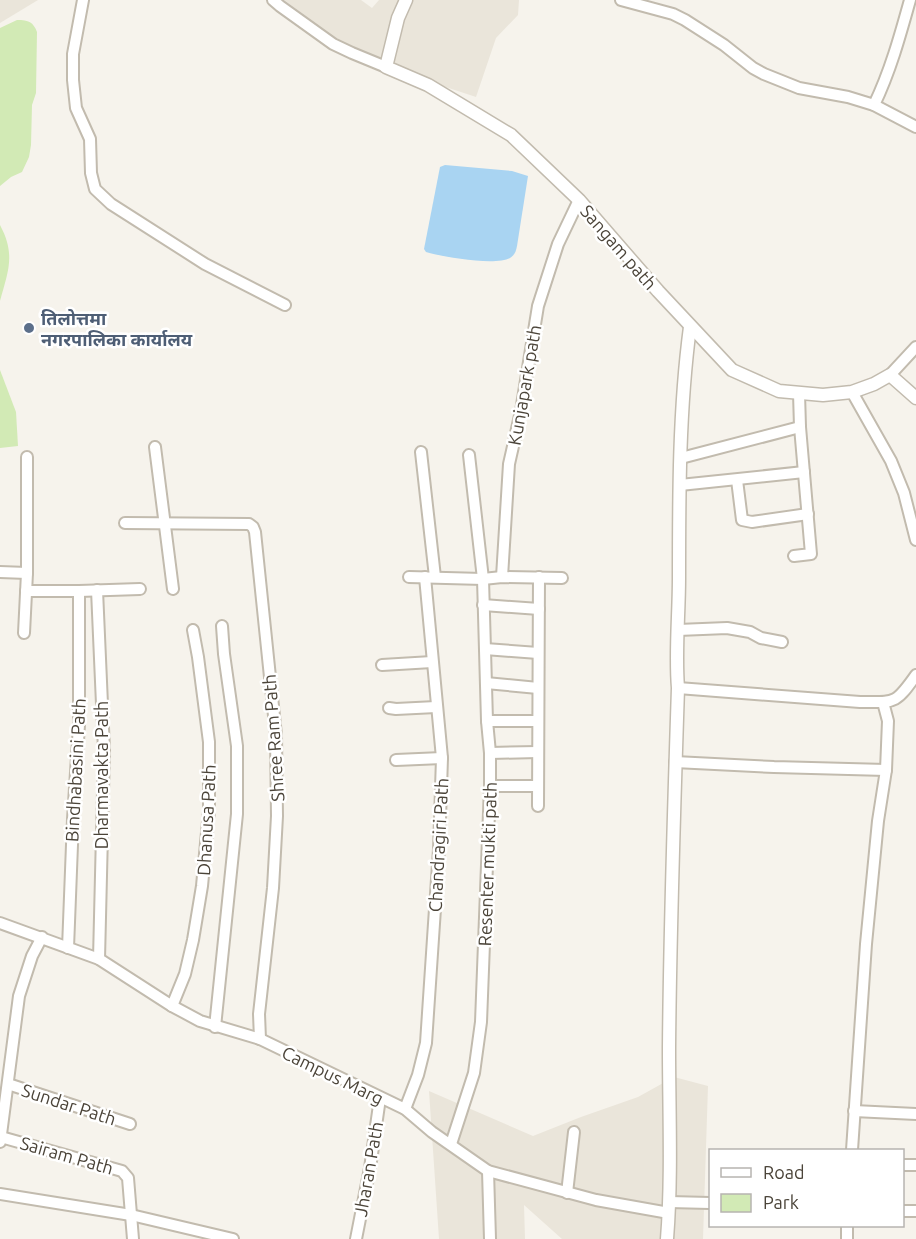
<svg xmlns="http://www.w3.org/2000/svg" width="916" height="1239" font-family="Ubuntu,'Noto Sans Devanagari',sans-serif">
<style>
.residential{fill:#eae5da}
.green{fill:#d2eab5}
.water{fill:#a9d4f2}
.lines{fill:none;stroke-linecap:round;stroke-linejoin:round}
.minor-casing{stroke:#c2bbae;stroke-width:14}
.tertiary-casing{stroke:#c2bbae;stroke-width:15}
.minor{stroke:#fff;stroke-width:10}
.tertiary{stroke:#fff;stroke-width:12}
.service-dot{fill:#5c6f8a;stroke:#fff;stroke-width:2}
.labels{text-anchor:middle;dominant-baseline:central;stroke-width:5;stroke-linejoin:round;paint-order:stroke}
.street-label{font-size:18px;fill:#4b4439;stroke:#fff}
.service-label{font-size:18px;font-weight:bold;fill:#4e5e75;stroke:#fff;text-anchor:start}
</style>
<rect width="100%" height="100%" fill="#f6f3ec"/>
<g class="residential">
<path d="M0,0H38L0,23Z"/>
<path d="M284,0H361L372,8L379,0H519L518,15L496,38L476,97L364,60Z"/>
<path d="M674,1077L708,1086L703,1239H562L524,1205L525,1239H439L429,1091L533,1136L581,1117L638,1097Z"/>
</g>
<g class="green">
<path d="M17,20C29,20 33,22 37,32L36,93L32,105L31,145L29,157L22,172L11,177L0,186V28Z"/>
<path d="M0,225C16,255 8,271 0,301Z"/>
<path d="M0,370L16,412L18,446L0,448Z"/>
</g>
<path class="water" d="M445,165L512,171L528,176L517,246C516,251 515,255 510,258C495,266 443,257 426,252L424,249L440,167Z"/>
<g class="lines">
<g class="minor-casing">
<g id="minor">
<path d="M83,0L73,54V80L76,108L90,139L91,173L95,189L111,204L205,264L285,305"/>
<path d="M273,0L280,6L333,44L352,53L386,67"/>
<path d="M621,0L673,14L685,20L724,45L753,68L764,74L799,88L848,97L874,105L916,127"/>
<path d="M874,105C890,72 900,36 910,0"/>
<path d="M890,375L916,347"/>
<path d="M852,392L891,461L904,493L916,540"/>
<path d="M155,447L173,589"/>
<path d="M421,452L435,577"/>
<path d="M681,458L800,427"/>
<path d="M737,480L742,520L752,522L808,514"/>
<path d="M680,485L804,472"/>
<path d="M125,523L249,524L253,527L255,532L276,735L277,816L273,888L259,1014L260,1039"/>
<path d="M794,556L811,554L800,427L799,393"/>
<path d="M0,572L27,573"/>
<path d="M409,577L483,579L502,577L562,578"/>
<path d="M502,577L509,464L521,411L538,306L558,244L579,200"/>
<path d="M97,590L104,750L99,959"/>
<path d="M26,591H79L140,589"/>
<path d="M483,605L539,609"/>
<path d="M678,630L727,628L750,632L761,638L782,642"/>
<path d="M24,633L27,573V457"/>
<path d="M485,649L538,653"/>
<path d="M382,665L432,662"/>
<path d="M486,683L538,688"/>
<path d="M678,688L860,702C895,702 895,705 916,675"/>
<path d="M389,708L396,709L436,707"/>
<path d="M487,721H538"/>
<path d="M490,753L538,752"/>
<path d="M396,760L442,758"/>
<path d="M675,762L774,767L886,770"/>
<path d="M490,786H538"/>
<path d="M538,806L539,577"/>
<path d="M0,923L99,959L172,1006L200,1021L260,1039L405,1109L432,1132L488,1171L596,1200L669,1213"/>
<path d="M68,948L73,819L79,725V591"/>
<path d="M172,1006L185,974L193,940L202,886L209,811V742L198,657L193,630"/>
<path d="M215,1027L237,814V746L224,654L222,626"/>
<path d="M8,1084L130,1124"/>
<path d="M405,1109L418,1075L426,1043L439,849L442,758L425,577"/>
<path d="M854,1111L916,1114"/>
<path d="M1,1137L122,1171L128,1178L133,1239"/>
<path d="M0,1142L19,996L32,956L42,937"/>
<path d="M451,1144L474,1073L481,1022L490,786V753L487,721L483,579L469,455"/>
<path d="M852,1150L866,944L878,821L886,770L888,721L883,702"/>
<path d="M902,1165H916"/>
<path d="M488,1171L490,1239"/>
<path d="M567,1193L574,1132"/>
<path d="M0,1194L131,1215L233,1239"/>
<path d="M669,1202L710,1203"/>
<path d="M902,1211H916"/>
<path d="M356,1239L370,1168L380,1098"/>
<path d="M847,1239V1226"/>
</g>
</g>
<g class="tertiary-casing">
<g id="tertiary">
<path d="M406,0L398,18L386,67L428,85L511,135L579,200L658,291L732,370L779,391L823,395L852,392L874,384L890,375L916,398"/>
<path d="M667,1239C672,1176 669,1112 669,1048C670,928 674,808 678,688C675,652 679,615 679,578C679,494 679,410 690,327"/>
</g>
</g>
<use href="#minor" class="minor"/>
<use href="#tertiary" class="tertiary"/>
</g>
<circle class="service-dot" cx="29" cy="328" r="6"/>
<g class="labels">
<g class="street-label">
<text transform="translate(619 247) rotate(49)">Sangam path</text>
<text transform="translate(524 385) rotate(-80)">Kunjapark path</text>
<text transform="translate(273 738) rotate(-94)">Shree Ram Path</text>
<text transform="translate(75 770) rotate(-87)">Bindhabasini Path</text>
<text transform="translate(101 775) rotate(-90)">Dharmavakta Path</text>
<text transform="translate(206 820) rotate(-87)">Dhanusa Path</text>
<text transform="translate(438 845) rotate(-87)">Chandragiri Path</text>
<text transform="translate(487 864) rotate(-88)">Resenter mukti path</text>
<text transform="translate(333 1075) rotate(26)">Campus Marg</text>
<text transform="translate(69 1104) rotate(18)">Sundar Path</text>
<text transform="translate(67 1155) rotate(16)">Sairam Path</text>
<text transform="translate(368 1169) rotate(-80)">Jharan Path</text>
</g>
<g class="service-label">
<text x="41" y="318">तिलोत्तमा<tspan x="41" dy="21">नगरपालिका कार्यालय</tspan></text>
</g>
</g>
<rect x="709" y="1149" width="195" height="78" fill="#ffffff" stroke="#b7b4b0" stroke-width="1.5"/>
<rect x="721" y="1168" width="30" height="9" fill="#ffffff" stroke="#b7b4b0" stroke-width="1.5"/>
<text x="763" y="1179" font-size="18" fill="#4b4439">Road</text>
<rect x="721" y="1194" width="30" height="18" fill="#d2eab5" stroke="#b7b4b0" stroke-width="1.5"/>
<text x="763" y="1209" font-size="18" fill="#4b4439">Park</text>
</svg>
